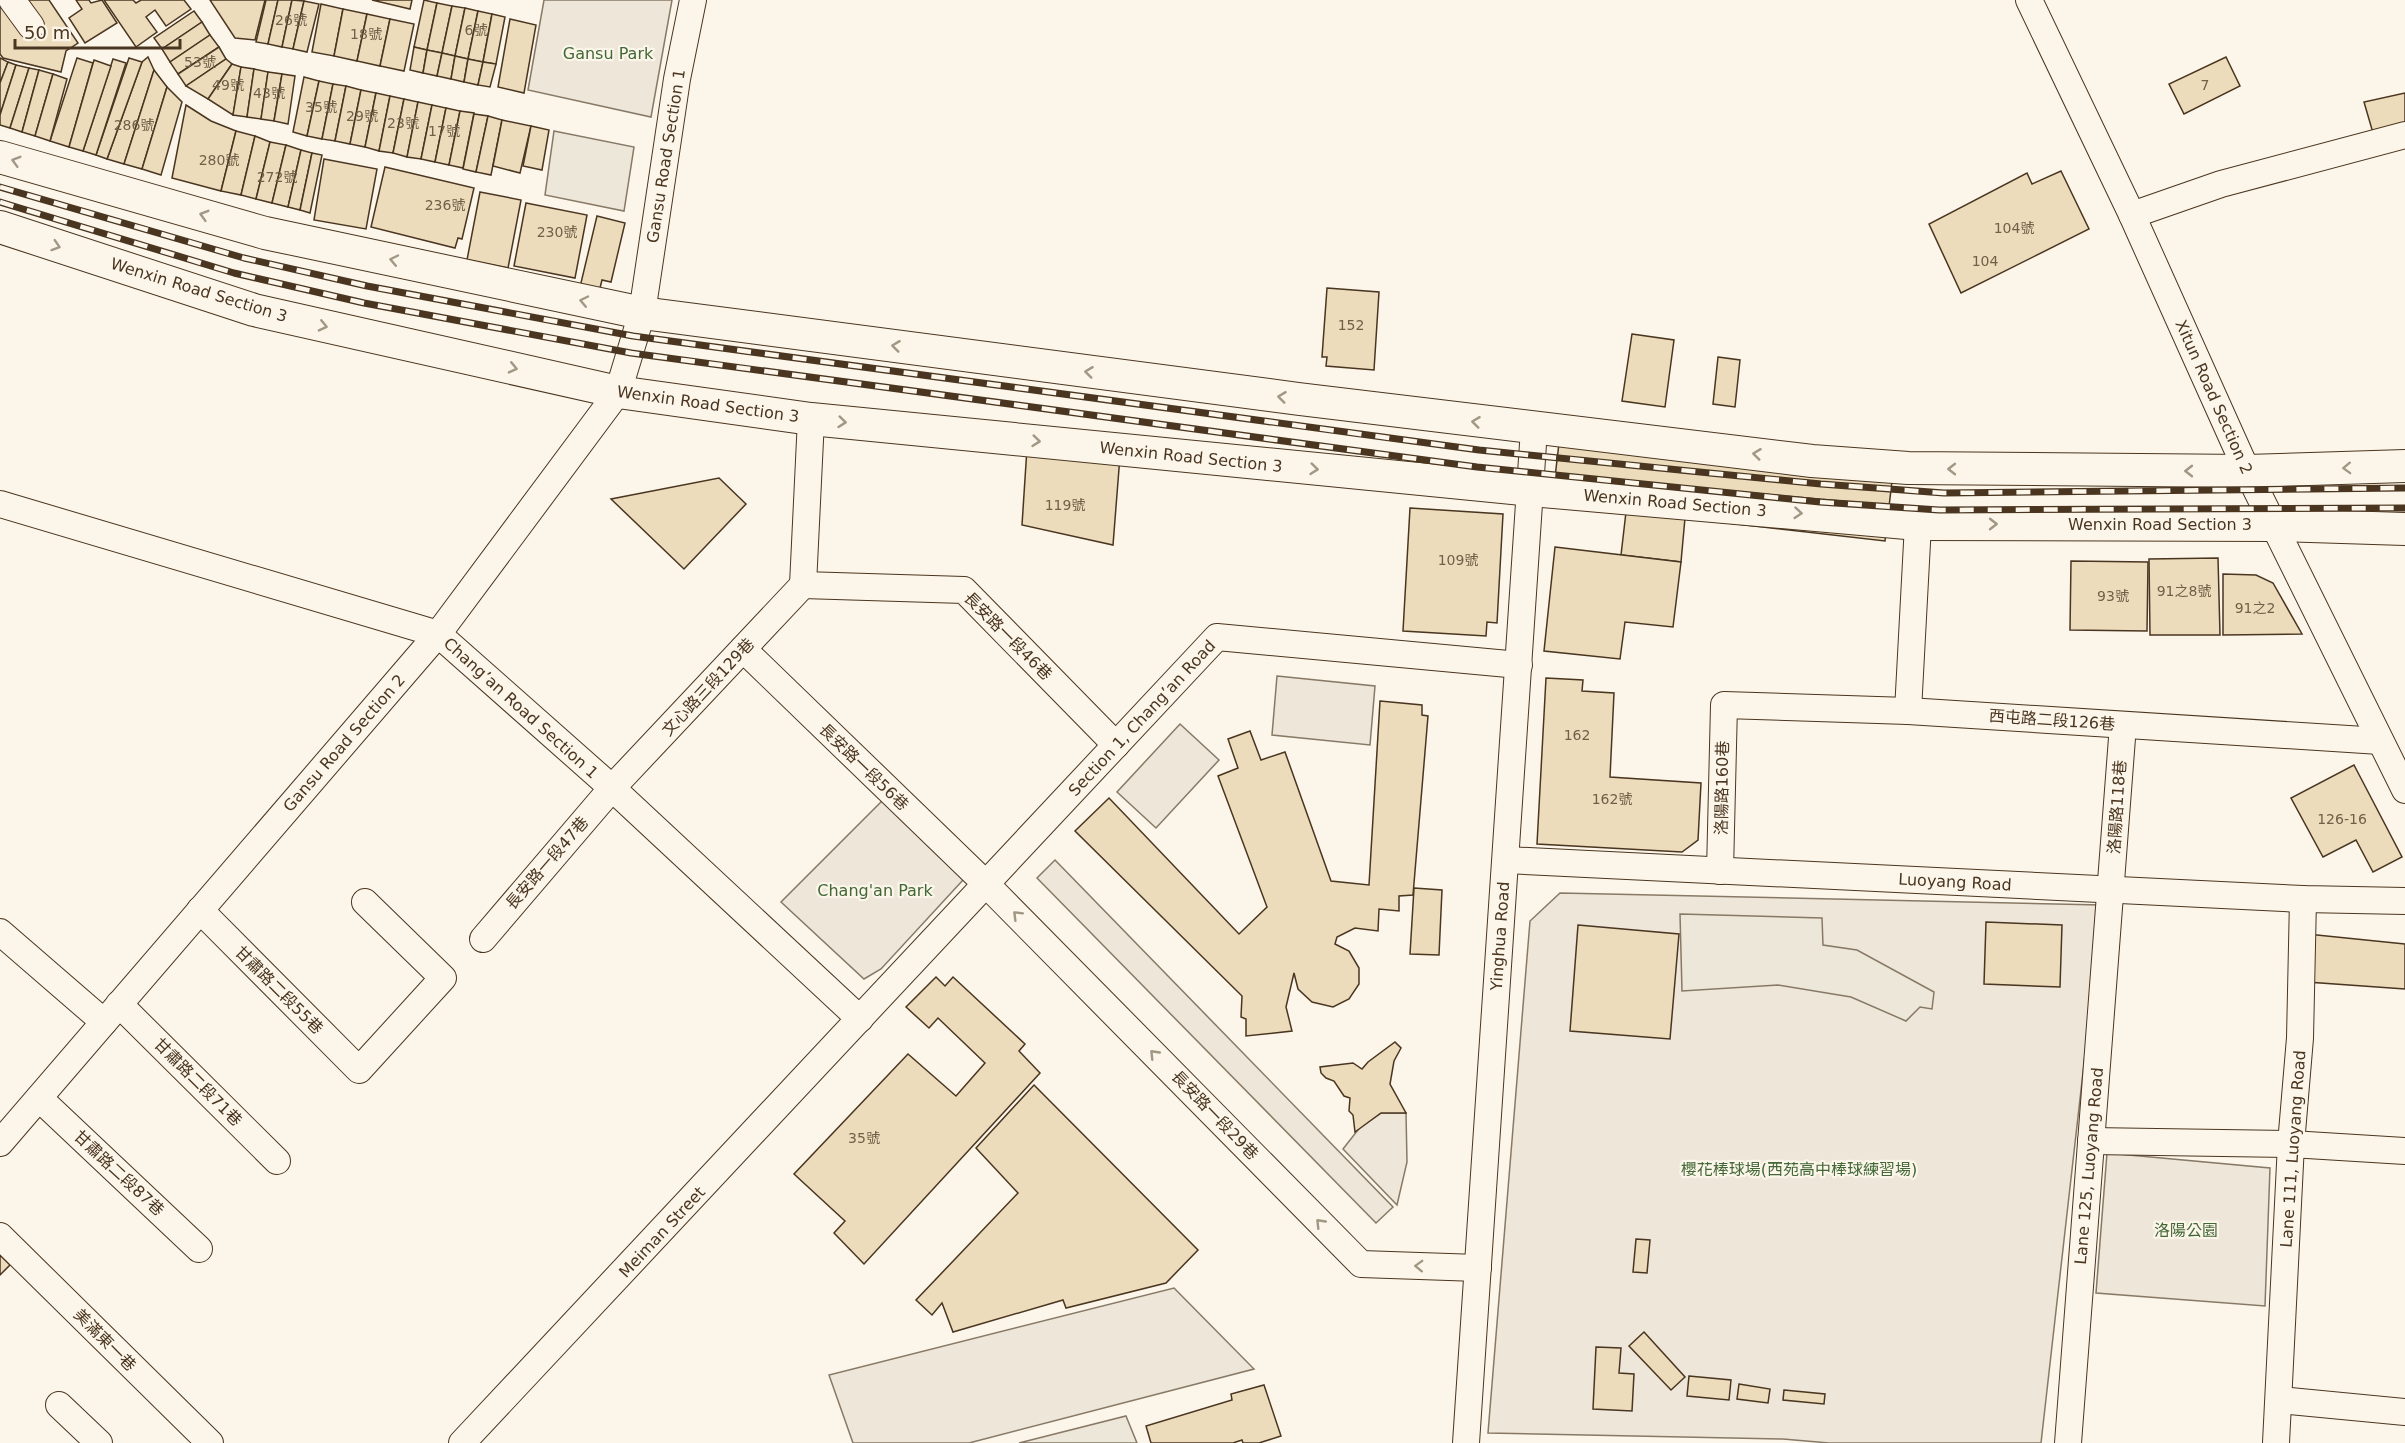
<svg xmlns="http://www.w3.org/2000/svg" width="2405" height="1443" font-family="'DejaVu Sans','Noto Sans TC',sans-serif">
<style>
.green{fill:#ede6d9;stroke:#887966;stroke-width:1.5}
.parking{fill:#ede7d9;stroke:#887966;stroke-width:1.5}
.building{fill:#ecdcbc;stroke:#4a3520;stroke-width:1.5}
.lines{fill:none;stroke-linecap:round;stroke-linejoin:round}
.minor-casing{stroke:#4a3520;stroke-width:28}
.major-casing{stroke:#4a3520;stroke-width:34}
.minor{stroke:#fbf6e9;stroke-width:26}
.major{stroke:#fbf6e9;stroke-width:32}
.rail-casing{stroke:#4a3520;stroke-width:7}
.rail{stroke:#fbf6e9;stroke-width:4.5;stroke-dasharray:14;stroke-linecap:butt}
.oneway{stroke:#a29684}
.labels{text-anchor:middle;dominant-baseline:central;stroke-width:4.5;stroke-linejoin:round;paint-order:stroke}
.number-label{font-size:14px;fill:#725f47}
.park-label{font-size:16px;fill:#436837;stroke:#fbf6e9}
.street-label{font-size:16px;fill:#4a3520;stroke:#fbf6e9}
</style>
<rect width="100%" height="100%" fill="#fbf6e9"/>
<g class="green">
<path d="M544,0H672L651,117L528,90Z"/>
<path d="M1277,676L1375,686L1370,745L1272,735Z"/>
<path d="M1180,724L1219,760L1156,828L1117,792Z"/>
<path d="M887,796L962,859L963,880L881,969L864,979L781,902Z"/>
<path d="M1055,860L1393,1207L1376,1223L1037,878Z"/>
<path d="M1560,893L2102,905L2041,1443H1829L1783,1439L1488,1433L1530,921Z"/>
<path d="M1381,1113H1406L1407,1162L1397,1205L1343,1149L1361,1126Z"/>
<path d="M2107,1153L2270,1168L2265,1306L2096,1293Z"/>
<path d="M1174,1288L1254,1369L969,1443H853L829,1375Z"/>
</g>
<g class="parking">
<path d="M554,131L634,147L624,211L545,195Z"/>
<path d="M1680,914L1822,918L1823,945L1857,950L1934,992L1932,1009L1920,1007L1906,1021L1851,997L1778,985L1682,991Z"/>
<path d="M1126,1416L1137,1443H1019Z"/>
</g>
<g class="building">
<path d="M0,0L25,33L42,38L46,35L22,0H49L78,43L66,51L61,72L3,58L0,54Z"/>
<path d="M76,0H89L91,3L102,0L117,23L85,43L69,18L82,9Z"/>
<path d="M104,0H133L136,3L141,0H184L191,9L166,26L155,10L146,17L157,32L136,47Z"/>
<path d="M210,0H265L255,40L235,38Z"/>
<path d="M266,0H278L268,44L256,42Z"/>
<path d="M278,0H292L282,47L268,44Z"/>
<path d="M292,0L304,1L293,49L282,47Z"/>
<path d="M372,0H412L410,9Z"/>
<path d="M424,0L437,3L427,50L414,47Z"/>
<path d="M304,1L319,4L307,52L293,49Z"/>
<path d="M437,3L452,6L442,53L427,50Z"/>
<path d="M321,4L343,9L334,56L312,52Z"/>
<path d="M452,6L465,8L455,56L442,53Z"/>
<path d="M465,8L478,11L468,59L455,56Z"/>
<path d="M343,9L367,14L357,61L334,56Z"/>
<path d="M194,11L202,22L162,49L154,38Z"/>
<path d="M478,11L492,14L483,62L468,59Z"/>
<path d="M367,14L390,19L380,66L357,61Z"/>
<path d="M492,14L505,17L496,64L483,62Z"/>
<path d="M390,19L414,24L404,71L380,66Z"/>
<path d="M510,19L536,25L524,93L498,87Z"/>
<path d="M202,22L210,35L170,62L162,49Z"/>
<path d="M210,35L219,47L178,74L170,62Z"/>
<path d="M219,47L226,59L186,86L178,74Z"/>
<path d="M414,47L427,50L423,73L410,70Z"/>
<path d="M427,50L442,53L437,76L423,73Z"/>
<path d="M442,53L455,56L451,79L437,76Z"/>
<path d="M455,56L468,59L464,82L451,79Z"/>
<path d="M148,57L154,70L124,164L107,159L142,62Z"/>
<path d="M2226,57L2240,86L2184,114L2169,84Z"/>
<path d="M0,58L8,62L0,83Z"/>
<path d="M77,58L93,63L69,147L50,141Z"/>
<path d="M129,58L142,62L107,159L96,155Z"/>
<path d="M113,59L126,63L96,155L83,151Z"/>
<path d="M226,59L232,64L208,99L186,86Z"/>
<path d="M468,59L483,62L478,85L464,82Z"/>
<path d="M94,60L111,66L83,151L69,147Z"/>
<path d="M8,62L16,65L0,115V83Z"/>
<path d="M483,62L496,64L490,87L478,85Z"/>
<path d="M232,64L241,67L233,115L208,99Z"/>
<path d="M16,65L29,68L10,128L0,125V115Z"/>
<path d="M241,67L254,69L247,117L233,115Z"/>
<path d="M29,68L39,70L22,132L10,128Z"/>
<path d="M254,69L268,72L261,119L247,117Z"/>
<path d="M39,70L53,74L35,136L22,132Z"/>
<path d="M154,70L167,87L142,169L124,164Z"/>
<path d="M268,72L282,74L274,121L261,119Z"/>
<path d="M53,74L67,79L50,141L35,136Z"/>
<path d="M282,74L295,76L288,124L274,121Z"/>
<path d="M304,77L319,81L307,136L293,132Z"/>
<path d="M319,81L333,84L322,139L307,136Z"/>
<path d="M333,84L346,86L335,141L322,139Z"/>
<path d="M346,86L361,90L350,144L335,141Z"/>
<path d="M167,87L182,102L161,175L142,169Z"/>
<path d="M361,90L376,93L365,147L350,144Z"/>
<path d="M376,93L390,96L379,151L365,147Z"/>
<path d="M2405,93V127L2373,133L2364,102Z"/>
<path d="M390,96L404,99L393,153L379,151Z"/>
<path d="M404,99L418,102L407,157L393,153Z"/>
<path d="M418,102L432,105L421,159L407,157Z"/>
<path d="M186,105L211,121L236,131L221,191L172,178Z"/>
<path d="M432,105L446,108L435,162L421,159Z"/>
<path d="M446,108L460,111L449,165L435,162Z"/>
<path d="M460,111L474,113L463,168L449,165Z"/>
<path d="M474,114L488,116L476,172L463,169Z"/>
<path d="M488,116L502,120L491,175L476,172Z"/>
<path d="M502,120L531,126L520,173L493,166Z"/>
<path d="M531,126L549,130L542,170L523,166Z"/>
<path d="M236,131L255,136L241,195L221,191Z"/>
<path d="M255,136L270,142L256,199L241,195Z"/>
<path d="M270,142L286,145L272,203L256,199Z"/>
<path d="M286,145L301,150L288,207L272,203Z"/>
<path d="M301,150L312,153L300,210L288,207Z"/>
<path d="M312,153L322,155L310,213L300,210Z"/>
<path d="M324,159L377,169L366,229L314,220Z"/>
<path d="M385,167L474,188L462,239L458,238L455,248L371,227Z"/>
<path d="M2061,171L2089,229L1961,293L1929,224L2027,173L2032,184Z"/>
<path d="M480,192L521,200L508,268L467,260Z"/>
<path d="M526,203L587,215L575,278L514,266Z"/>
<path d="M597,216L625,223L611,282L602,280L599,292L580,287Z"/>
<path d="M1327,288L1379,292L1374,370L1326,366L1327,357H1322Z"/>
<path d="M1632,334L1674,340L1665,407L1622,401Z"/>
<path d="M1718,357L1740,360L1735,407L1713,404Z"/>
<path d="M1561,426L1894,464L1885,541L1552,503Z"/>
<path d="M1027,448L1120,456L1113,545L1022,525Z"/>
<path d="M719,478L746,504L684,569L611,499Z"/>
<path d="M1410,508L1503,514L1497,623L1487,622L1486,636L1403,631Z"/>
<path d="M1626,512L1685,518L1681,562L1621,555Z"/>
<path d="M1555,547L1681,562L1673,627L1625,622L1620,659L1544,651Z"/>
<path d="M2218,558L2220,635H2150L2149,559Z"/>
<path d="M2071,561L2148,562L2147,631L2070,630Z"/>
<path d="M2223,574L2256,575L2273,583L2302,634L2223,635Z"/>
<path d="M1546,678L1583,680L1582,691L1614,693L1610,777L1701,783L1698,840L1682,852L1537,844Z"/>
<path d="M1380,701L1422,705V715L1428,716L1413,895L1399,896V911L1379,909L1378,931L1355,928L1337,937L1335,944L1349,951L1359,968V984L1349,999L1333,1007L1312,1002L1298,989L1294,973L1286,1007L1292,1031L1246,1036V1019L1241,1017L1242,996L1075,831L1109,798L1239,934L1267,907L1218,776L1238,768L1228,739L1250,731L1261,760L1285,752L1331,881L1369,885Z"/>
<path d="M2354,765L2402,857L2373,872L2356,840L2323,857L2291,798Z"/>
<path d="M1414,888L1442,890L1439,955L1410,954Z"/>
<path d="M1986,922L2062,925L2060,987L1984,984Z"/>
<path d="M1578,925L1679,934L1670,1039L1570,1031Z"/>
<path d="M2307,934L2405,944V989L2307,982Z"/>
<path d="M936,977L945,986L953,977L1025,1044L1019,1051L1040,1073L864,1264L834,1233L845,1221L794,1174L908,1054L956,1096L985,1063L938,1018L929,1028L906,1007Z"/>
<path d="M1395,1042L1401,1048L1394,1061L1390,1084L1406,1113H1381L1355,1132L1353,1115L1349,1111L1350,1098L1344,1096L1334,1081L1326,1078L1321,1073L1320,1067L1353,1063L1362,1069L1368,1062Z"/>
<path d="M1034,1085L1198,1250L1166,1283L1066,1308L1063,1300L953,1332L942,1303L932,1315L916,1300L1018,1193L976,1148Z"/>
<path d="M1636,1239L1650,1240L1647,1273L1633,1272Z"/>
<path d="M0,1255L10,1265L0,1275Z"/>
<path d="M1644,1332L1685,1377L1671,1390L1629,1346Z"/>
<path d="M1596,1347L1621,1348L1619,1373L1634,1374L1632,1411L1593,1409Z"/>
<path d="M1689,1376L1731,1380L1729,1400L1687,1396Z"/>
<path d="M1739,1384L1770,1389L1768,1403L1737,1399Z"/>
<path d="M1264,1385L1281,1436L1259,1443H1243L1242,1440L1233,1443H1151L1146,1426L1232,1400L1231,1394Z"/>
<path d="M1784,1390L1825,1394L1824,1404L1783,1400Z"/>
</g>
<g class="lines">
<g class="minor-casing">
<g id="minor">
<path d="M12,0L31,26"/>
<path d="M2029,0L2132,215L2247,471L2405,790"/>
<path d="M2132,215L2221,184L2405,135"/>
<path d="M0,504L438,634L612,788L860,1019"/>
<path d="M803,585L964,590L1116,745"/>
<path d="M803,585L811,419"/>
<path d="M743,649L986,884L1361,1264L1478,1268"/>
<path d="M1908,711L1918,524"/>
<path d="M1506,860L2303,899L2405,901"/>
<path d="M1720,871L1724,705L1908,711L2380,741"/>
<path d="M200,910L359,1070L443,978L365,902"/>
<path d="M0,932L104,1022"/>
<path d="M483,939L612,788L803,585"/>
<path d="M119,1004L277,1161"/>
<path d="M39,1098L199,1249"/>
<path d="M2091,1141L2291,1144L2405,1151"/>
<path d="M0,1143L438,634L618,392L642,313L677,79L693,0"/>
<path d="M0,1236L210,1443"/>
<path d="M2280,1400L2405,1412"/>
<path d="M59,1405L99,1443"/>
<path d="M462,1443L1217,637L1519,665"/>
<path d="M1466,1443L1534,429"/>
<path d="M2068,1443L2123,725"/>
<path d="M2276,1443L2291,1144L2300,1038L2303,899"/>
</g>
</g>
<g class="major-casing">
<g id="major">
<path d="M0,157L265,233L642,313L1299,399L1812,461L1908,468L2247,471L2405,466"/>
<path d="M0,227L254,310L618,392L811,419L1531,490L1918,524L2274,525L2405,529"/>
</g>
</g>
<use href="#minor" class="minor"/>
<use href="#major" class="major"/>
<g class="rail-casing">
<g id="rail">
<path d="M0,187L244,258L367,286L633,336L1479,450L1821,484L1944,493L2405,488"/>
<path d="M0,202L234,273L364,303L631,353L1477,467L1820,502L1939,510L2405,508"/>
</g>
</g>
<use href="#rail" class="rail"/>
</g>
<defs><path id="oneway-chevron" d="M-2-3.5L2.5 0L-2 3.5" fill="none" stroke-width="1.6" stroke-linecap="round" stroke-linejoin="round" transform="scale(1.5)"/></defs>
<g class="oneway">
<use href="#oneway-chevron" transform="translate(16 161) rotate(-164)"/>
<use href="#oneway-chevron" transform="translate(204 215) rotate(-164)"/>
<use href="#oneway-chevron" transform="translate(56 246) rotate(18)"/>
<use href="#oneway-chevron" transform="translate(394 260) rotate(-168)"/>
<use href="#oneway-chevron" transform="translate(584 301) rotate(-168)"/>
<use href="#oneway-chevron" transform="translate(323 326) rotate(13)"/>
<use href="#oneway-chevron" transform="translate(896 346) rotate(-173)"/>
<use href="#oneway-chevron" transform="translate(513 368) rotate(13)"/>
<use href="#oneway-chevron" transform="translate(1089 372) rotate(-173)"/>
<use href="#oneway-chevron" transform="translate(1282 397) rotate(-173)"/>
<use href="#oneway-chevron" transform="translate(842 422) rotate(6)"/>
<use href="#oneway-chevron" transform="translate(1476 422) rotate(-173)"/>
<use href="#oneway-chevron" transform="translate(1036 441) rotate(6)"/>
<use href="#oneway-chevron" transform="translate(1757 454) rotate(-173)"/>
<use href="#oneway-chevron" transform="translate(2347 468) rotate(178)"/>
<use href="#oneway-chevron" transform="translate(1314 469) rotate(6)"/>
<use href="#oneway-chevron" transform="translate(1952 469) rotate(-180)"/>
<use href="#oneway-chevron" transform="translate(2189 471) rotate(-180)"/>
<use href="#oneway-chevron" transform="translate(1798 513) rotate(5)"/>
<use href="#oneway-chevron" transform="translate(1993 524)"/>
<use href="#oneway-chevron" transform="translate(1017 915) rotate(-135)"/>
<use href="#oneway-chevron" transform="translate(1154 1054) rotate(-134)"/>
<use href="#oneway-chevron" transform="translate(1320 1223) rotate(-134)"/>
<use href="#oneway-chevron" transform="translate(1419 1266) rotate(-178)"/>
</g>
<g class="labels">
<g class="number-label">
<text x="291" y="20">26號</text>
<text x="476" y="30">6號</text>
<text x="366" y="34">18號</text>
<text x="200" y="62">53號</text>
<text x="228" y="85">49號</text>
<text x="2205" y="85">7</text>
<text x="269" y="93">43號</text>
<text x="321" y="107">35號</text>
<text x="362" y="116">29號</text>
<text x="403" y="123">23號</text>
<text x="134" y="125">286號</text>
<text x="444" y="131">17號</text>
<text x="219" y="160">280號</text>
<text x="277" y="177">272號</text>
<text x="445" y="205">236號</text>
<text x="2014" y="228">104號</text>
<text x="557" y="232">230號</text>
<text x="1985" y="261">104</text>
<text x="1351" y="325">152</text>
<text x="1065" y="505">119號</text>
<text x="1458" y="560">109號</text>
<text x="2184" y="591">91之8號</text>
<text x="2113" y="596">93號</text>
<text x="2255" y="608">91之2</text>
<text x="1577" y="735">162</text>
<text x="1612" y="799">162號</text>
<text x="2342" y="819">126-16</text>
<text x="864" y="1138">35號</text>
</g>
<g class="park-label">
<text x="608" y="53">Gansu Park</text>
<text x="875" y="890">Chang'an Park</text>
<text x="1799" y="1169">櫻花棒球場(西苑高中棒球練習場)</text>
<text x="2186" y="1230">洛陽公園</text>
</g>
<g class="street-label">
<text transform="translate(666 156) rotate(-81)">Gansu Road Section 1</text>
<text transform="translate(199 290) rotate(17)">Wenxin Road Section 3</text>
<text transform="translate(2214 397) rotate(66)">Xitun Road Section 2</text>
<text transform="translate(708 404) rotate(8)">Wenxin Road Section 3</text>
<text transform="translate(1191 457) rotate(6)">Wenxin Road Section 3</text>
<text transform="translate(1675 503) rotate(5)">Wenxin Road Section 3</text>
<text x="2160" y="524">Wenxin Road Section 3</text>
<text transform="translate(1008 636) rotate(45)">長安路一段46巷</text>
<text transform="translate(708 687) rotate(-47)">文心路三段129巷</text>
<text transform="translate(521 708) rotate(42)">Chang’an Road Section 1</text>
<text transform="translate(1142 718) rotate(-47)">Section 1, Chang’an Road</text>
<text transform="translate(2052 720) rotate(4)">西屯路二段126巷</text>
<text transform="translate(344 743) rotate(-49)">Gansu Road Section 2</text>
<text transform="translate(864 767) rotate(44)">長安路一段56巷</text>
<text transform="translate(1722 788) rotate(-89)">洛陽路160巷</text>
<text transform="translate(2117 807) rotate(-86)">洛陽路118巷</text>
<text transform="translate(547 863) rotate(-49)">長安路一段47巷</text>
<text transform="translate(1955 882) rotate(3)">Luoyang Road</text>
<text transform="translate(1500 936) rotate(-86)">Yinghua Road</text>
<text transform="translate(279 990) rotate(45)">甘肅路二段55巷</text>
<text transform="translate(198 1082) rotate(45)">甘肅路二段71巷</text>
<text transform="translate(1215 1115) rotate(46)">長安路一段29巷</text>
<text transform="translate(2293 1149) rotate(-86)">Lane 111, Luoyang Road</text>
<text transform="translate(2089 1166) rotate(-85)">Lane 125, Luoyang Road</text>
<text transform="translate(119 1173) rotate(43)">甘肅路二段87巷</text>
<text transform="translate(662 1232) rotate(-47)">Meiman Street</text>
<text transform="translate(105 1340) rotate(45)">美滿東一巷</text>
</g>
</g>
<path d="M15 39v9h165v-9" fill="none" stroke="#4a3520" stroke-width="3"/>
<text x="24" y="39" font-size="18" fill="#4a3520" stroke="#fbf6e9" stroke-width="4.5" paint-order="stroke">50 m</text>
</svg>
